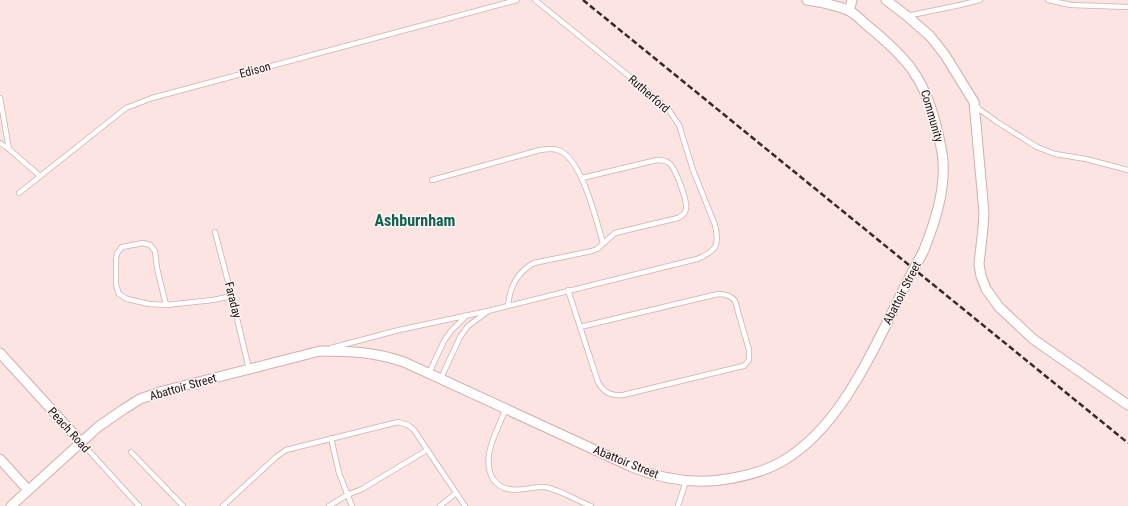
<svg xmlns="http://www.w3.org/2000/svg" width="1128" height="506" font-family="'Roboto Condensed',sans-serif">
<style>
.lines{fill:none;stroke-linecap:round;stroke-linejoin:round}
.service-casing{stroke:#d3aeac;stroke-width:6}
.minor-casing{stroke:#d3aeac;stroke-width:11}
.service{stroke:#fff;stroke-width:4.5}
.minor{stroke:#fff;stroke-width:9}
.rail{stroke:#372928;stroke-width:2.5;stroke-dasharray:6 3;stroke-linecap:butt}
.minor-bridge-casing{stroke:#d3aeac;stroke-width:11;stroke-linecap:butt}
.minor-bridge{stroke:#fff;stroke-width:9}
.labels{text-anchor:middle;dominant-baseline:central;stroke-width:3;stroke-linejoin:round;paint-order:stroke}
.street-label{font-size:12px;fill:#201312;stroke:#fdf5f5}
.district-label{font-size:16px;font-weight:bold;fill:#106250;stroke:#fdf5f5}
</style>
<rect width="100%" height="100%" fill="#fbe4e2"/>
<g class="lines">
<g class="service-casing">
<g id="service">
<path d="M1048,0L1071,5L1128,7"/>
<path d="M907,16L960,5L980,0"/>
<path d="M0,98L9,149"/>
<path d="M976,105L979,109L997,122L1037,147L1055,154L1086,159L1128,170"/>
<path d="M0,143L9,149L40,176"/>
<path d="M432,180L540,150C547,149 552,148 558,150C582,158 596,220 603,243"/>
<path d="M19,193L126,108L152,98L517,0"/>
<path d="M215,232L231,293L249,369"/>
<path d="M568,290L598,382C604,393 611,396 623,395L739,367L744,366L749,360V350L735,301C731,295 725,294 718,294L580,327"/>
<path d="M166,305L157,268L155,251L150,245L143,243L122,247L117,253L116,259V285L119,294L127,299L149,304L166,305L213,300L232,296"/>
<path d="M508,305C510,287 517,272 534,263L592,251L597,249L615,233L678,218C682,216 685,214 686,209C688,202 675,167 669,163C665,160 661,160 657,160L582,178"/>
<path d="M331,348L399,330L488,311L697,259C716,251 720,246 715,225L693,170L679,125L668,109L645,89L535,0"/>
<path d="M429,373L444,341L451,331L467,315"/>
<path d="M441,378L460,337L468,326L487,312"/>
<path d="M506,408C498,430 480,457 493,479C497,484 501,488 508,489C520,492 533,486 545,487C560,490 576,500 591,506"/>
<path d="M331,438L339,473L352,506"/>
<path d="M81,442L139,506"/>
<path d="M131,452L183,506"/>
<path d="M223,506L275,458L286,450L398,422L408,425L414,430L465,506"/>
<path d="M329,506L347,495L362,489L427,450"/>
<path d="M440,506L456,493"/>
<path d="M678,506L686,481"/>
</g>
</g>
<g class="minor-casing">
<g id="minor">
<path d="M807,0C820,2 835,5 848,10C856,14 863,22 869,27C907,58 924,78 936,125C939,137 942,149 943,161C945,192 935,222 924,250"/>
<path d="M886,0L907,16L930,36L945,55L974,102L984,213L983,228L979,264L981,276L986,289L999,307L1033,339L1128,405"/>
<path d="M849,11L852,0"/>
<path d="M0,353L81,442"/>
<path d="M0,459L28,490"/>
<path d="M11,506L98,427L124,409L140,399L163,391L320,351C351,351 375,352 404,362L632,467C664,480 699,485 733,478C749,475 765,471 779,463C841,430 876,344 906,284"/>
</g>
</g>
<use href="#service" class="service"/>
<use href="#minor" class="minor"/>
<path class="rail" d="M583,0L1128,443"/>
<g class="minor-bridge-casing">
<path id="minor-bridge" d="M906,284L924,250"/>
</g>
<use href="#minor-bridge" class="minor-bridge"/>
</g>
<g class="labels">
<g class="street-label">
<text transform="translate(255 70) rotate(-15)">Edison</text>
<text transform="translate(649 94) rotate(41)">Rutherford</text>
<text transform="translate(932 116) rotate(74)">Community</text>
<text transform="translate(902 293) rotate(-63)">Abattoir Street</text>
<text transform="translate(233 300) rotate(76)">Faraday</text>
<text transform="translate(183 387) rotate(-16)">Abattoir Street</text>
<text transform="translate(69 430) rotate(48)">Peach Road</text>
<text transform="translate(626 462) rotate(22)">Abattoir Street</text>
</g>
<g class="district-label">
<text x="415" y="220">Ashburnham</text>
</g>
</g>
</svg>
